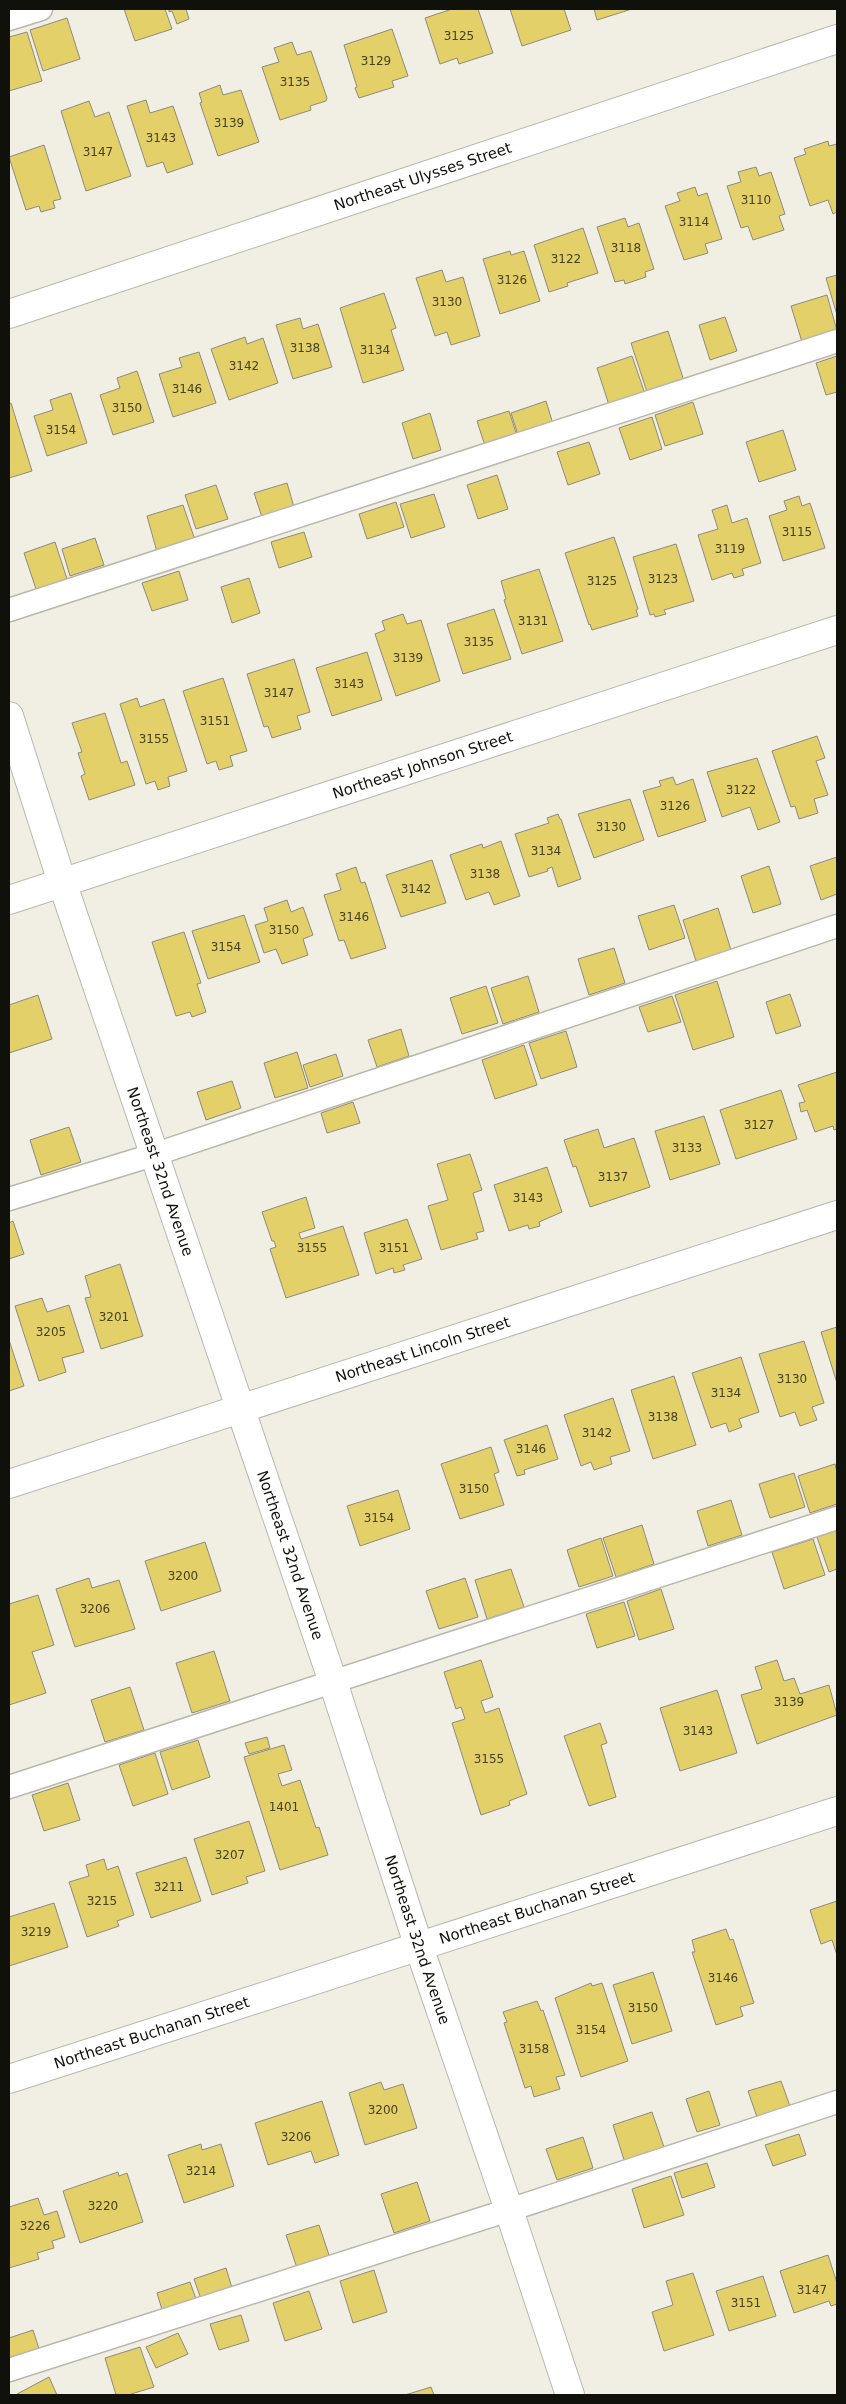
<svg xmlns="http://www.w3.org/2000/svg" width="846" height="2404" font-family="'DejaVu Sans',sans-serif">
<style>
.building{fill:#e3d068;stroke:#8d8b80}
.lines{fill:none;stroke-linecap:round;stroke-linejoin:round}
.lane-casing{stroke:#bab8ac;stroke-width:25}
.street-casing{stroke:#bab8ac;stroke-width:30}
.secondary-casing{stroke:#bab8ac;stroke-width:30}
.lane{stroke:#fff;stroke-width:22}
.street{stroke:#fff;stroke-width:28}
.secondary{stroke:#fff;stroke-width:28}
.labels{text-anchor:middle;dominant-baseline:central;stroke-width:5;stroke-linejoin:round;paint-order:stroke}
.number-label{font-size:12px;fill:#464123}
.street-label{font-size:15px;fill:#11110c;stroke:#fffdf0}
</style>
<rect width="100%" height="100%" fill="#f1efe3"/>
<g class="building">
<path d="M124,9H165L172,29L135,41Z"/>
<path d="M169,9H186L189,19L177,24L172,11L169,12Z"/>
<path d="M452,9H478L493,53L459,64L457,58L440,64L425,18Z"/>
<path d="M510,9H564L571,30L522,46Z"/>
<path d="M594,9H632L597,20Z"/>
<path d="M67,18L80,59L43,71L30,30Z"/>
<path d="M392,29L408,76L392,81L394,87L359,98L355,88L357,87L344,45Z"/>
<path d="M27,32L42,81L9,91V37Z"/>
<path d="M292,42L297,55L311,51L327,98L326,101L310,106L311,110L280,120L262,67L279,62L274,48Z"/>
<path d="M220,85L223,95L241,90L259,142L218,156L200,103L202,102L199,93Z"/>
<path d="M146,100L150,113L173,106L193,164L167,173L163,162L147,167L127,106Z"/>
<path d="M89,101L95,117L109,112L131,176L86,191L61,111Z"/>
<path d="M828,141L829,146L837,144V212L833,214L828,200L810,206L794,158L806,154L804,149Z"/>
<path d="M44,145L61,199L53,201L55,208L41,212L39,206L26,210L9,157Z"/>
<path d="M756,167L759,176L771,172L785,214L779,216L784,230L753,240L748,226L741,228L727,186L741,182L738,172Z"/>
<path d="M695,187L698,196L707,193L722,239L705,244L708,253L684,260L665,206L680,201L677,193Z"/>
<path d="M625,218L628,227L639,223L654,269L645,272L646,277L625,284L624,280L615,282L597,227Z"/>
<path d="M583,228L598,273L567,283L568,286L549,292L534,245Z"/>
<path d="M510,251L511,255L524,251L540,301L500,314L483,259Z"/>
<path d="M442,270L446,282L463,277L480,336L451,345L447,332L435,336L416,278Z"/>
<path d="M837,275V315L826,278Z"/>
<path d="M384,293L396,328L391,330L404,370L363,383L340,308Z"/>
<path d="M827,295L837,331L802,342L791,306Z"/>
<path d="M725,317L737,351L710,360L699,325Z"/>
<path d="M300,318L303,329L318,324L332,367L293,379L276,325Z"/>
<path d="M668,331L684,381L647,392L631,343Z"/>
<path d="M245,337L247,344L263,338L278,383L229,400L211,349Z"/>
<path d="M199,352L216,403L173,417L159,374L182,367L179,358Z"/>
<path d="M632,356L645,394L609,405L597,368Z"/>
<path d="M837,356V392L826,395L816,363Z"/>
<path d="M137,371L154,422L113,435L100,395L120,388L117,378Z"/>
<path d="M71,393L87,443L47,456L34,416L53,410L50,400Z"/>
<path d="M546,401L553,424L518,435L511,413Z"/>
<path d="M693,402L703,434L665,446L655,415Z"/>
<path d="M11,403L32,471L9,478V404Z"/>
<path d="M509,411L517,436L485,446L477,421Z"/>
<path d="M430,413L441,450L413,459L402,423Z"/>
<path d="M652,417L662,449L630,460L619,428Z"/>
<path d="M783,430L796,470L759,482L746,442Z"/>
<path d="M589,442L600,474L568,485L557,452Z"/>
<path d="M497,475L508,509L478,519L467,485Z"/>
<path d="M287,483L294,507L262,517L254,493Z"/>
<path d="M216,485L228,519L196,529L185,495Z"/>
<path d="M434,494L445,527L411,538L400,504Z"/>
<path d="M799,496L802,506L810,503L825,548L783,561L769,516L787,510L784,501Z"/>
<path d="M396,502L404,527L367,539L359,514Z"/>
<path d="M183,505L195,540L157,552L147,516Z"/>
<path d="M727,505L732,523L747,518L761,563L742,569L744,575L734,578L732,573L712,580L698,535L718,529L712,510Z"/>
<path d="M304,532L312,557L279,568L271,542Z"/>
<path d="M614,537L638,609L636,610L638,616L592,630L590,624L589,625L565,553Z"/>
<path d="M95,538L104,565L70,576L62,549Z"/>
<path d="M55,542L68,582L37,592L24,553Z"/>
<path d="M676,544L694,601L664,610L666,614L655,617L654,614L650,615L633,557Z"/>
<path d="M539,569L563,641L522,654L504,600L506,599L501,581Z"/>
<path d="M179,571L188,600L152,611L142,583Z"/>
<path d="M249,578L260,613L232,623L221,587Z"/>
<path d="M494,609L511,659L463,674L447,624Z"/>
<path d="M403,614L407,624L421,620L440,681L396,696L375,634L385,630L382,621Z"/>
<path d="M367,652L382,700L332,716L316,668Z"/>
<path d="M294,659L310,712L297,716L301,729L272,738L268,726L264,727L247,674Z"/>
<path d="M223,678L247,751L230,756L233,766L219,770L216,761L207,764L183,691Z"/>
<path d="M137,698L140,707L164,699L187,771L168,777L170,786L158,790L155,781L146,784L120,704Z"/>
<path d="M105,713L121,763L127,761L135,785L89,800L81,776L85,774L78,753L82,752L72,723Z"/>
<path d="M817,736L825,758L816,761L828,795L814,799L818,813L799,819L795,806L791,807L772,751Z"/>
<path d="M757,758L780,822L758,830L750,807L722,817L707,772Z"/>
<path d="M673,777L676,785L693,779L706,821L658,837L643,791L661,786L659,781Z"/>
<path d="M630,799L644,840L594,858L578,814Z"/>
<path d="M558,814L560,819H561L581,879L558,887L552,867L547,869L548,871L529,877L515,834L549,823L547,818Z"/>
<path d="M501,841L520,896L494,905L489,892L466,900L450,855L482,844L483,848Z"/>
<path d="M837,857V894L821,900L810,866Z"/>
<path d="M432,860L446,903L401,917L386,875Z"/>
<path d="M769,866L781,904L753,913L741,876Z"/>
<path d="M356,867L361,883L365,882L386,948L351,959L344,940L339,941L324,895L341,890L336,874Z"/>
<path d="M287,900L291,912L303,907L313,935L303,939L308,955L282,964L276,949L264,953L255,925L268,921L264,908Z"/>
<path d="M674,905L685,938L649,950L638,916Z"/>
<path d="M718,908L731,950L696,961L683,920Z"/>
<path d="M244,915L260,962L208,979L192,931Z"/>
<path d="M184,932L201,983L197,984L206,1012L192,1017L190,1012L176,1016L152,942Z"/>
<path d="M614,948L625,983L589,995L578,959Z"/>
<path d="M528,976L539,1012L503,1024L491,988Z"/>
<path d="M717,981L734,1037L693,1050L675,995Z"/>
<path d="M486,986L498,1023L462,1034L450,998Z"/>
<path d="M790,994L801,1026L776,1034L766,1002Z"/>
<path d="M38,995L52,1039L9,1053V1005Z"/>
<path d="M672,996L681,1022L648,1032L639,1007Z"/>
<path d="M401,1029L409,1056L377,1067L368,1040Z"/>
<path d="M566,1031L577,1067L541,1079L529,1043Z"/>
<path d="M524,1045L537,1085L495,1099L482,1060Z"/>
<path d="M297,1052L308,1088L275,1098L264,1063Z"/>
<path d="M336,1054L343,1076L310,1087L303,1065Z"/>
<path d="M837,1072V1129L834,1130L833,1126L815,1132L807,1110L801,1112L799,1103L805,1102L798,1085Z"/>
<path d="M232,1081L241,1108L206,1120L197,1092Z"/>
<path d="M781,1090L797,1139L736,1159L720,1110Z"/>
<path d="M353,1102L360,1123L327,1133L321,1113Z"/>
<path d="M704,1116L720,1164L670,1180L655,1131Z"/>
<path d="M69,1127L81,1162L41,1175L30,1140Z"/>
<path d="M598,1129L604,1148L634,1138L650,1187L590,1207L576,1166L573,1167L564,1140Z"/>
<path d="M470,1154L482,1190L473,1193L484,1231L476,1233L478,1239L441,1250L428,1206L448,1200L437,1164Z"/>
<path d="M547,1167L562,1212L539,1222L540,1226L529,1229L528,1225L509,1231L494,1185Z"/>
<path d="M306,1197L315,1228L299,1233L301,1239L343,1226L359,1275L286,1298L270,1249L276,1247L274,1241H272L262,1212Z"/>
<path d="M407,1219L422,1259L403,1265L405,1270L394,1273L393,1268L376,1274L364,1233Z"/>
<path d="M13,1221L24,1254L9,1259V1223Z"/>
<path d="M120,1264L143,1336L101,1349L85,1298L91,1297L85,1276Z"/>
<path d="M42,1298L47,1312L69,1305L84,1352L62,1358L66,1372L39,1381L15,1306Z"/>
<path d="M837,1327V1383L821,1332Z"/>
<path d="M9,1340L24,1386L9,1391Z"/>
<path d="M804,1341L824,1403L812,1407L817,1420L800,1426L795,1412L780,1417L759,1354Z"/>
<path d="M741,1357L759,1412L739,1419L742,1427L729,1432L726,1423L711,1428L692,1373Z"/>
<path d="M674,1376L696,1445L653,1459L631,1390Z"/>
<path d="M613,1398L630,1451L610,1457L612,1464L594,1470L591,1462L581,1466L564,1415Z"/>
<path d="M547,1425L558,1459L524,1470L525,1474L517,1476L504,1440Z"/>
<path d="M491,1447L499,1472L494,1474L504,1505L460,1519L441,1464Z"/>
<path d="M835,1464L837,1472V1504L810,1513L798,1476Z"/>
<path d="M794,1473L805,1507L770,1518L759,1484Z"/>
<path d="M398,1490L410,1529L360,1546L347,1506Z"/>
<path d="M731,1500L742,1535L708,1546L697,1511Z"/>
<path d="M642,1525L654,1564L616,1577L603,1538Z"/>
<path d="M837,1530V1569L829,1572L817,1537Z"/>
<path d="M601,1538L613,1576L579,1587L567,1550Z"/>
<path d="M813,1539L825,1575L784,1589L772,1552Z"/>
<path d="M205,1542L221,1591L161,1611L145,1561Z"/>
<path d="M511,1569L524,1607L487,1619L475,1580Z"/>
<path d="M89,1578L92,1588L119,1580L135,1629L75,1647L56,1589Z"/>
<path d="M465,1578L478,1617L439,1629L426,1591Z"/>
<path d="M661,1589L674,1629L639,1640L627,1601Z"/>
<path d="M38,1595L54,1645L32,1652L46,1693L9,1705V1604Z"/>
<path d="M624,1602L635,1636L597,1648L586,1614Z"/>
<path d="M214,1651L230,1701L192,1713L176,1663Z"/>
<path d="M481,1660L493,1697L481,1701L485,1713L499,1708L527,1794L509,1801L510,1805L481,1815L452,1723L465,1719L461,1707L456,1709L444,1672Z"/>
<path d="M777,1660L784,1681L794,1678L800,1694L829,1685L837,1715L757,1744L741,1695L762,1689L755,1667Z"/>
<path d="M130,1687L144,1730L105,1742L91,1700Z"/>
<path d="M717,1690L737,1753L680,1771L660,1708Z"/>
<path d="M600,1723L607,1743L601,1745L616,1797L589,1806L564,1736Z"/>
<path d="M267,1737L270,1748L249,1754L245,1743Z"/>
<path d="M198,1740L210,1777L172,1790L160,1752Z"/>
<path d="M284,1745L292,1770L278,1774L282,1786L300,1780L316,1828L319,1827L328,1855L280,1870L244,1757Z"/>
<path d="M155,1753L168,1794L133,1806L119,1765Z"/>
<path d="M68,1783L80,1820L44,1831L32,1795Z"/>
<path d="M249,1821L265,1871L246,1877L248,1883L212,1895L194,1839Z"/>
<path d="M186,1857L201,1901L151,1918L136,1873Z"/>
<path d="M104,1859L107,1870L118,1866L134,1915L117,1921L119,1926L87,1937L69,1882L89,1876L86,1865Z"/>
<path d="M837,1901V1955L832,1940L821,1944L810,1910Z"/>
<path d="M54,1903L68,1947L9,1966V1917Z"/>
<path d="M726,1929L730,1940L733,1939L754,2003L740,2007L743,2016L716,2025L692,1952H695L692,1940Z"/>
<path d="M653,1972L672,2031L632,2044L613,1985Z"/>
<path d="M591,1983L592,1986L602,1983L628,2061L581,2077L555,1998Z"/>
<path d="M537,2001L541,2011L543,2010L565,2075L556,2077L560,2089L534,2097L531,2086L525,2088L504,2023L507,2022L503,2012Z"/>
<path d="M781,2081L791,2109L758,2120L748,2091Z"/>
<path d="M381,2082L384,2090L403,2084L417,2128L365,2145L349,2093Z"/>
<path d="M709,2091L720,2125L697,2132L686,2099Z"/>
<path d="M322,2101L339,2155L315,2163L311,2151L268,2165L255,2123Z"/>
<path d="M652,2112L665,2150L625,2163L613,2125Z"/>
<path d="M799,2134L806,2155L773,2166L765,2145Z"/>
<path d="M583,2137L593,2168L557,2180L546,2149Z"/>
<path d="M201,2144L202,2150L221,2144L234,2186L184,2203L168,2155Z"/>
<path d="M707,2163L715,2187L682,2198L674,2173Z"/>
<path d="M118,2172L119,2176L127,2173L143,2222L80,2243L63,2191Z"/>
<path d="M671,2176L684,2215L644,2228L632,2189Z"/>
<path d="M417,2182L430,2221L394,2233L381,2194Z"/>
<path d="M38,2198L44,2215L57,2211L65,2237L52,2241L54,2248L37,2253L39,2259L9,2268V2207Z"/>
<path d="M319,2225L330,2258L297,2268L286,2235Z"/>
<path d="M828,2255L837,2283V2304L831,2306L829,2301L794,2313L780,2271Z"/>
<path d="M226,2268L232,2288L201,2299L194,2279Z"/>
<path d="M374,2270L387,2312L353,2323L340,2281Z"/>
<path d="M693,2273L714,2335L664,2351L652,2312L673,2305L666,2281Z"/>
<path d="M763,2276L776,2316L729,2331L716,2291Z"/>
<path d="M190,2282L197,2302L163,2313L157,2293Z"/>
<path d="M309,2291L322,2329L285,2341L273,2303Z"/>
<path d="M241,2315L249,2341L219,2350L210,2324Z"/>
<path d="M33,2330L40,2352L9,2362V2338Z"/>
<path d="M178,2333L188,2354L156,2368L146,2347Z"/>
<path d="M140,2347L154,2387L128,2395H116L105,2358Z"/>
<path d="M49,2377L57,2395H18L17,2394Z"/>
<path d="M431,2387L434,2395H405Z"/>
</g>
<g class="lines">
<g class="lane-casing">
<g id="lane">
<path d="M9,19L41,9"/>
<path d="M9,610L837,341"/>
<path d="M9,1199L153,1155L837,926"/>
<path d="M9,1787L837,1518"/>
<path d="M9,2370L509,2210L837,2102"/>
</g>
</g>
<g class="street-casing">
<g id="street">
<path id="s1" d="M9,314L837,39"/>
<path id="s2" d="M9,716L62,882L333,1682L419,1947L509,2210L570,2395"/>
<path id="s3" d="M9,1484L837,1215"/>
<path id="s4" d="M9,2079L837,1811"/>
</g>
</g>
<g class="secondary-casing">
<g id="secondary">
<path id="s5" d="M9,900L837,630"/>
</g>
</g>
<use href="#lane" class="lane"/>
<use href="#street" class="street"/>
<use href="#secondary" class="secondary"/>
</g>
<g class="labels">
<g class="number-label">
<text x="459" y="36">3125</text>
<text x="376" y="61">3129</text>
<text x="295" y="82">3135</text>
<text x="229" y="123">3139</text>
<text x="161" y="138">3143</text>
<text x="98" y="152">3147</text>
<text x="756" y="200">3110</text>
<text x="694" y="222">3114</text>
<text x="626" y="248">3118</text>
<text x="566" y="259">3122</text>
<text x="512" y="280">3126</text>
<text x="447" y="302">3130</text>
<text x="305" y="348">3138</text>
<text x="375" y="350">3134</text>
<text x="244" y="366">3142</text>
<text x="187" y="389">3146</text>
<text x="127" y="408">3150</text>
<text x="61" y="430">3154</text>
<text x="797" y="532">3115</text>
<text x="730" y="549">3119</text>
<text x="663" y="579">3123</text>
<text x="602" y="581">3125</text>
<text x="533" y="621">3131</text>
<text x="479" y="642">3135</text>
<text x="408" y="658">3139</text>
<text x="349" y="684">3143</text>
<text x="279" y="693">3147</text>
<text x="215" y="721">3151</text>
<text x="154" y="739">3155</text>
<text x="741" y="790">3122</text>
<text x="675" y="806">3126</text>
<text x="611" y="827">3130</text>
<text x="546" y="851">3134</text>
<text x="485" y="874">3138</text>
<text x="416" y="889">3142</text>
<text x="354" y="917">3146</text>
<text x="284" y="930">3150</text>
<text x="226" y="947">3154</text>
<text x="759" y="1125">3127</text>
<text x="687" y="1148">3133</text>
<text x="613" y="1177">3137</text>
<text x="528" y="1198">3143</text>
<text x="312" y="1248">3155</text>
<text x="394" y="1248">3151</text>
<text x="114" y="1317">3201</text>
<text x="51" y="1332">3205</text>
<text x="792" y="1379">3130</text>
<text x="726" y="1393">3134</text>
<text x="663" y="1417">3138</text>
<text x="597" y="1433">3142</text>
<text x="531" y="1449">3146</text>
<text x="474" y="1489">3150</text>
<text x="379" y="1518">3154</text>
<text x="183" y="1576">3200</text>
<text x="95" y="1609">3206</text>
<text x="789" y="1702">3139</text>
<text x="698" y="1731">3143</text>
<text x="489" y="1759">3155</text>
<text x="284" y="1807">1401</text>
<text x="230" y="1855">3207</text>
<text x="169" y="1887">3211</text>
<text x="102" y="1901">3215</text>
<text x="36" y="1932">3219</text>
<text x="723" y="1978">3146</text>
<text x="643" y="2008">3150</text>
<text x="591" y="2030">3154</text>
<text x="534" y="2049">3158</text>
<text x="383" y="2110">3200</text>
<text x="296" y="2137">3206</text>
<text x="201" y="2171">3214</text>
<text x="103" y="2206">3220</text>
<text x="35" y="2226">3226</text>
<text x="812" y="2290">3147</text>
<text x="746" y="2303">3151</text>
</g>
<g class="street-label">
<text stroke="none"><textPath href="#s1" startOffset="436">Northeast Ulysses Street</textPath></text>
<text stroke="none"><textPath href="#s5" startOffset="435">Northeast Johnson Street</textPath></text>
<text stroke="none"><textPath href="#s2" startOffset="480">Northeast 32nd Avenue</textPath></text>
<text stroke="none"><textPath href="#s3" startOffset="435">Northeast Lincoln Street</textPath></text>
<text stroke="none"><textPath href="#s2" startOffset="885">Northeast 32nd Avenue</textPath></text>
<text stroke="none"><textPath href="#s4" startOffset="555">Northeast Buchanan Street</textPath></text>
<text stroke="none"><textPath href="#s2" startOffset="1290">Northeast 32nd Avenue</textPath></text>
<text stroke="none"><textPath href="#s4" startOffset="150">Northeast Buchanan Street</textPath></text>
</g>
</g>
<rect width="846" height="2404" fill="none" stroke="#11110c" stroke-width="20"/>
</svg>
